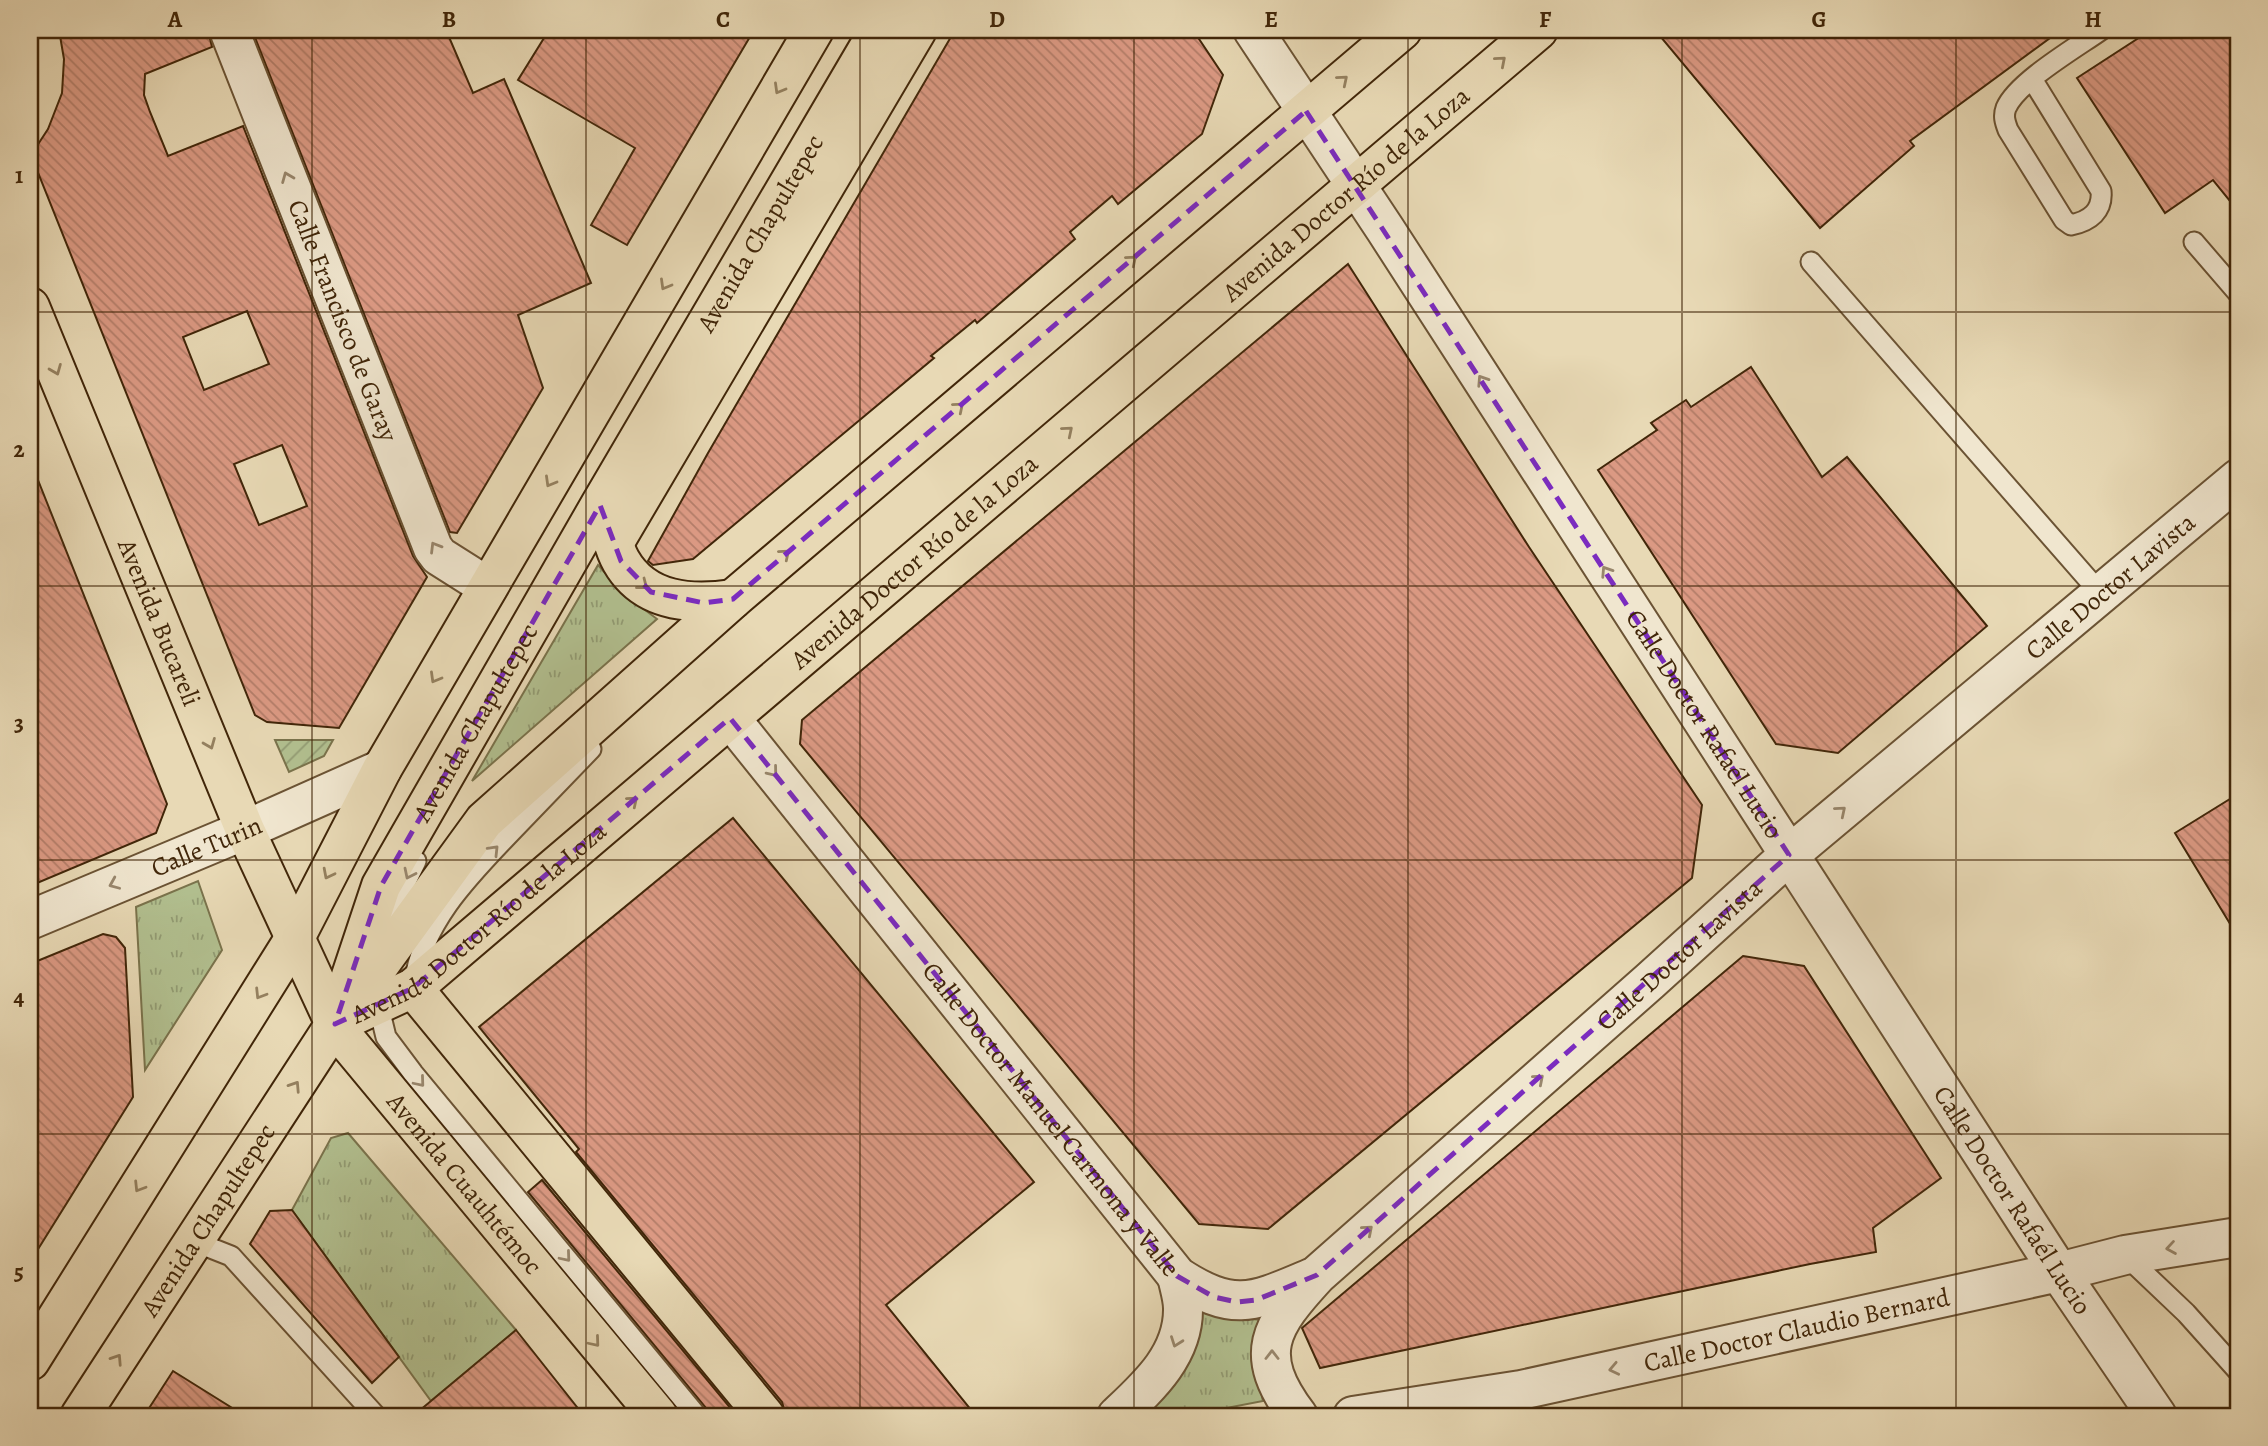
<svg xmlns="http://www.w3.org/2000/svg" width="2268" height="1446" font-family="Alegreya,serif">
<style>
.grass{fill:url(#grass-tufts);stroke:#7a734c;stroke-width:2}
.garden{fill:url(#garden-furrows);stroke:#7a734c;stroke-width:2}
.building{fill:url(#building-back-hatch);stroke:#412609;stroke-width:2;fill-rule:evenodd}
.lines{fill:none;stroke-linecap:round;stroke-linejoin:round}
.service-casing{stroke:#6b5334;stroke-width:23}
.minor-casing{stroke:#6b5334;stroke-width:42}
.tertiary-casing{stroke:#6b5334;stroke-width:42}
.primary-casing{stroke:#412609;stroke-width:42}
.service{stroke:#f0e6cf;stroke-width:19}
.minor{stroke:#f0e6cf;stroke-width:38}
.tertiary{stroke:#f0e6cf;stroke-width:38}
.primary{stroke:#e8d9b5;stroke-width:38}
.oneway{stroke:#94805f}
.oneway2{stroke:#98866c}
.marked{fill:none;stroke:#7b2cbf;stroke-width:5;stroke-dasharray:14 9;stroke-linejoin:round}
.grid{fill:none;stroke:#412609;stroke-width:2;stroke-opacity:0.55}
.labels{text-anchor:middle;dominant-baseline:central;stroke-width:7;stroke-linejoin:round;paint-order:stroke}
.street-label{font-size:26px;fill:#412609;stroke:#f0e6cf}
.neatline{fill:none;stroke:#412609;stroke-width:2.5}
.grid-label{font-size:23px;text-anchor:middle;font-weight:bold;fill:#412609}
</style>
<defs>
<pattern id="grass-tufts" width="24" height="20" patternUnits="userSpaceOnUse" patternTransform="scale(1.75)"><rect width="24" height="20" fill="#b2c090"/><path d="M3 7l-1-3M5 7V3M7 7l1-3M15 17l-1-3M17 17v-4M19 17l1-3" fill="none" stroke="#929c74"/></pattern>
<pattern id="garden-furrows" width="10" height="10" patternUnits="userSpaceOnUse" patternTransform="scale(1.75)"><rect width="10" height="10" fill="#b2c090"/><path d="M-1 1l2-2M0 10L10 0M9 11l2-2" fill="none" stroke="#929c74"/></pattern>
<pattern id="building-back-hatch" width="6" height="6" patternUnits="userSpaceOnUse" patternTransform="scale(1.75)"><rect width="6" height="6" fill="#db9983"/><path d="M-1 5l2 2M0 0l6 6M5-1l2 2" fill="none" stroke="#b37d69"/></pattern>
</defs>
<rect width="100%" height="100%" fill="#e8d9b5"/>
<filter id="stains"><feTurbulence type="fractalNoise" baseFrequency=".00286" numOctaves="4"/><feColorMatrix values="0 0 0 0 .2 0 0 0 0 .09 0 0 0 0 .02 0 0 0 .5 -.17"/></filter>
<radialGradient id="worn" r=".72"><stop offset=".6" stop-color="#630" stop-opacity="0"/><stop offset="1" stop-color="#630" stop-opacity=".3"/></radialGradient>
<g class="grass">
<path d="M598,565L624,594L657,619L472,781Z"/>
<path d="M198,881L222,950L145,1070L136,907Z"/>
<path d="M348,1133L516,1330L431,1401L292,1210L331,1138Z"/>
<path d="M1193,1301L1223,1317L1264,1320L1254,1356L1263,1401L1185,1416H1142Z"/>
</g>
<path class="garden" d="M275,740H333L324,756L289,772Z"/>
<g class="building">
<path d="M59,30H208L212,47L145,74L144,95L150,112L168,156L243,126L413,556L427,577L339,728L267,722L255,715L31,155L48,129L62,93L64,59ZM247,311L269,364L204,390L183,337ZM282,445L307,506L259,525L234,464Z"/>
<path d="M252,30H446L473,93L504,79L591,283L518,315L543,388L457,533L450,532Z"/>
<path d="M549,30H754L627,245L591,225L635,148L518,80Z"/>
<path d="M955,30H1193L1223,75L1202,134L1118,204L1112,196L1070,232L1075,239L977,323L975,320L931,356L934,358L693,559L653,565L648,561L708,453Z"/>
<path d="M1655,30H2061L1910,141L1914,146L1820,228Z"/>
<path d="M2151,30H2238V211L2213,180L2165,213L2077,78Z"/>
<path d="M1348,264L1529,547L1702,805L1692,878L1268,1229L1199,1224L800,744L802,720Z"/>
<path d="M1751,367L1822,477L1847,457L1987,626L1838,753L1776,744L1598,470L1657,430L1651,423L1686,400L1691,407Z"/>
<path d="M32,465L167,804L156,833L30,886V466Z"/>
<path d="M2238,794V937L2175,833Z"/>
<path d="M733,818L1034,1182L886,1305L976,1416H786L782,1402L576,1152L579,1149L479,1027Z"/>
<path d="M103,934L116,937L125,948L133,1097L30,1262V964Z"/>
<path d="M1743,956L1804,966L1941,1178L1873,1228L1876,1252L1810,1264L1320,1368L1302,1328Z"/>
<path d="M542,1180L737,1416H709L706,1408L528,1192Z"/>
<path d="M292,1210L399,1357L372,1383L250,1244L270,1211Z"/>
<path d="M516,1330L584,1416H413Z"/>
<path d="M173,1371L245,1416H144Z"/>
</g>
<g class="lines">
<g class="service-casing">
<g id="service">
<path d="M2032,79L2101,191C2103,211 2090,221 2071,225L2064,220L2008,130C2005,122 2003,116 2006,108C2017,82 2077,47 2101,30"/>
<path d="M2194,242L2238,293"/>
<path d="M1811,262L2101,594"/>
<path d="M386,922L416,861"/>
<path d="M414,983C423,921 470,875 512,831C538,804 565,776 591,749"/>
<path d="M377,1000L386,1037L413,1073L697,1416"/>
<path d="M193,1241L231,1256L376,1416"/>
<path d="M2125,1255L2186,1313L2238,1371"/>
</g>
</g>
<g class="minor-casing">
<g id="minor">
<path id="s1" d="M229,30L433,548L439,556L488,587"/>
<path id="s2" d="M1253,30L1385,229L2059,1272L2157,1416"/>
<path id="s3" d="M730,718L1177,1276C1234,1313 1252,1303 1311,1278"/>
<path id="s4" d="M30,920L245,830L382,769"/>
<path d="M1117,1416C1148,1387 1184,1355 1183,1308C1183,1298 1179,1286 1177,1276"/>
<path id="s5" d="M1298,1416C1251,1354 1270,1326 1317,1275L1650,981L1789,855L2238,479"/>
</g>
</g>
<g class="tertiary-casing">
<g id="tertiary">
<path id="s6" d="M1353,1416L1521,1390L2059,1272L2125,1255L2238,1237"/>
</g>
</g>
<g class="primary-casing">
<g id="primary">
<path id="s7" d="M30,307L245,830L335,1024L346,1040L658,1416"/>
<path d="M606,520C611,534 614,549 621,561C645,603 692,605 733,599"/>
<path d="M614,543L917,30"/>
<path d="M413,988L765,1416"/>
<path d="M356,997L484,821L733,599L1402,30"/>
<path id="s8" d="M335,1024L413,988L1538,30"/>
<path d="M30,1361L296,936L382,769L814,30"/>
<path id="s9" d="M80,1416L335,1024L381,886L600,505L879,30"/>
</g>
</g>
<use href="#service" class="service"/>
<use href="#minor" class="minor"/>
<use href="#tertiary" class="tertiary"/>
<use href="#primary" class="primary"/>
</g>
<defs><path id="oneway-chevron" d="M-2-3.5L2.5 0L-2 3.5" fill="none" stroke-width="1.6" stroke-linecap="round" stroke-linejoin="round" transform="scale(1.75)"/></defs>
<g class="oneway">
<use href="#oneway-chevron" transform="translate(1501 61) rotate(-41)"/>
<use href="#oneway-chevron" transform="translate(1343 80) rotate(-40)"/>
<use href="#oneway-chevron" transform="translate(779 89) rotate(120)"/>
<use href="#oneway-chevron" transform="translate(1132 260) rotate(-40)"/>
<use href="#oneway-chevron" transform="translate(665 285) rotate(120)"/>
<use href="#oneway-chevron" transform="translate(56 370) rotate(68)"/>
<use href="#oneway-chevron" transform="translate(959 407) rotate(-40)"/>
<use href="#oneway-chevron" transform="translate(1068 431) rotate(-40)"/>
<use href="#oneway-chevron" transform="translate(550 482) rotate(120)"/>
<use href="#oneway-chevron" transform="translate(785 554) rotate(-40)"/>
<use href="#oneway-chevron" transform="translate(643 585) rotate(38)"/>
<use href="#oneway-chevron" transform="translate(435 678) rotate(120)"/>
<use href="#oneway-chevron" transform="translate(210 744) rotate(68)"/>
<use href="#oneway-chevron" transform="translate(633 801) rotate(-40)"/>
<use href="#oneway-chevron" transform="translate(328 874) rotate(117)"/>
<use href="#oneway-chevron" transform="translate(260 994) rotate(122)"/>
<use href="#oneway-chevron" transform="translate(295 1086) rotate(-57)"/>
<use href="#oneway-chevron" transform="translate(139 1187) rotate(122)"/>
<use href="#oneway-chevron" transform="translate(595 1342) rotate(50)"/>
<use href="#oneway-chevron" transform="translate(117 1359) rotate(-57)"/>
</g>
<g class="oneway2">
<use href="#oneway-chevron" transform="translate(287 177) rotate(-112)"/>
<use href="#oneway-chevron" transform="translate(1482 380) rotate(-123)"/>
<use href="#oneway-chevron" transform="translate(435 547) rotate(-121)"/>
<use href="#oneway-chevron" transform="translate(1606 571) rotate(-123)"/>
<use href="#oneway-chevron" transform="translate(773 772) rotate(51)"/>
<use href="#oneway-chevron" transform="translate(1841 811) rotate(-40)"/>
<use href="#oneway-chevron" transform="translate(494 850) rotate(-46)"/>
<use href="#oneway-chevron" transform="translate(409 874) rotate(116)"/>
<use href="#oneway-chevron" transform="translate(114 884) rotate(157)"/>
<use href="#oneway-chevron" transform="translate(1539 1079) rotate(-41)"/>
<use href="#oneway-chevron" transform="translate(420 1082) rotate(50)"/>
<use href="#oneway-chevron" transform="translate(1368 1230) rotate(-41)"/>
<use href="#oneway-chevron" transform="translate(2171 1248) rotate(171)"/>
<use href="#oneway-chevron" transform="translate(566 1257) rotate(50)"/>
<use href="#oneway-chevron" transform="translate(1176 1342) rotate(110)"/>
<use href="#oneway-chevron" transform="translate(1272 1355) rotate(-90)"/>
<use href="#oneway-chevron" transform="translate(1614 1369) rotate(168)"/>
</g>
<path class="marked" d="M1306,111L1789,855L1317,1275L1256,1300L1237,1302L1214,1297L1177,1276L730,718L413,988L335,1024L381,886L600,505L621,561L651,592L704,603L733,599Z"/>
<path class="grid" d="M312,30V1416M586,30V1416M860,30V1416M1134,30V1416M1408,30V1416M1682,30V1416M1956,30V1416M30,312H2238M30,586H2238M30,860H2238M30,1134H2238"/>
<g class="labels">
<g class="street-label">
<text stroke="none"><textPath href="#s8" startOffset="1311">Avenida Doctor Río de la Loza</textPath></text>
<text stroke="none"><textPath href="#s9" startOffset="1368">Avenida Chapultepec</textPath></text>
<text stroke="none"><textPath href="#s1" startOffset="312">Calle Francisco de Garay</textPath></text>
<text stroke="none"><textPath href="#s8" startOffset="744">Avenida Doctor Río de la Loza</textPath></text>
<text stroke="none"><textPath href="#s5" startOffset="1213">Calle Doctor Lavista</textPath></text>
<text stroke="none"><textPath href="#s7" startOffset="341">Avenida Bucareli</textPath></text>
<text stroke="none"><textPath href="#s9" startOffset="802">Avenida Chapultepec</textPath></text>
<text stroke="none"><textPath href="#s2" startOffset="828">Calle Doctor Rafaél Lucio</textPath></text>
<text stroke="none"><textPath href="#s4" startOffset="191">Calle Turin</textPath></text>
<text stroke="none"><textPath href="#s8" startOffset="177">Avenida Doctor Río de la Loza</textPath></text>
<text stroke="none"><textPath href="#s5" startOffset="646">Calle Doctor Lavista</textPath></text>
<text stroke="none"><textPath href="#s3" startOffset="514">Calle Doctor Manuel Carmona y Valle</textPath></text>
<text stroke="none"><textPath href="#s7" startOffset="985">Avenida Cuauhtémoc</textPath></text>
<text stroke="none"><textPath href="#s2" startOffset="1395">Calle Doctor Rafaél Lucio</textPath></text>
<text stroke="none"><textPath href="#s9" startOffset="234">Avenida Chapultepec</textPath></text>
<text stroke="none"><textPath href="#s6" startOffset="452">Calle Doctor Claudio Bernard</textPath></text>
</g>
</g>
<rect width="2268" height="1446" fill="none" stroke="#e8d9b5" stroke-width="77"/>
<rect x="38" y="38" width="2192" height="1370" class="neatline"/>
<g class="grid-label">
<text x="175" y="27">A</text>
<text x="449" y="27">B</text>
<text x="723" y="27">C</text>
<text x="997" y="27">D</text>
<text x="1271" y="27">E</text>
<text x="1545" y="27">F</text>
<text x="1819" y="27">G</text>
<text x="2093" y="27">H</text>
<text x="19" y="183">1</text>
<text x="19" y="457">2</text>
<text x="19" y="731">3</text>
<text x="19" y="1005">4</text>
<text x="19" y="1279">5</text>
</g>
<rect width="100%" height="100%" filter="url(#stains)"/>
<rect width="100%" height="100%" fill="url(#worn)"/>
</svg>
